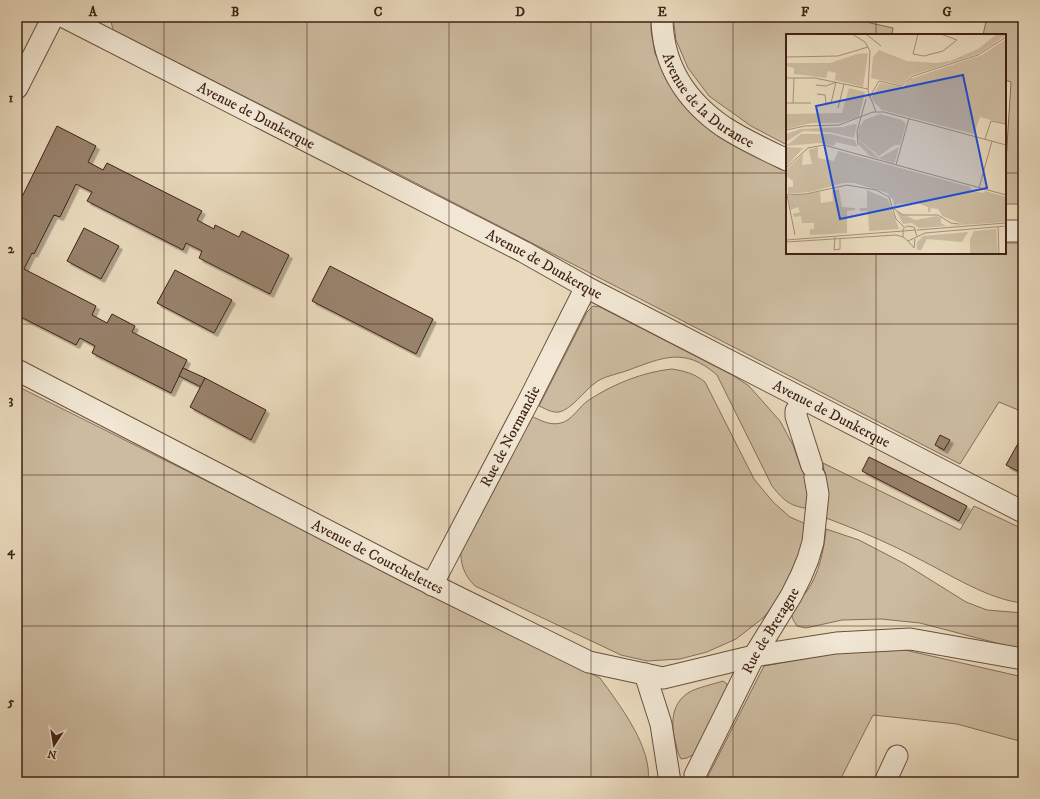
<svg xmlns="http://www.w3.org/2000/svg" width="1040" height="799" font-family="'IM FELL DW Pica',serif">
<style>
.green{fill:#ccbba0;stroke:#866e5a}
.building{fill:#98826c;stroke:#402214;filter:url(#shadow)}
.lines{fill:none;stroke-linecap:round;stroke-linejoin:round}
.minor-casing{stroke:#6a503e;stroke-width:23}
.minor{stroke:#f1e7d4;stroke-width:21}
.grid{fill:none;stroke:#402214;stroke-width:1;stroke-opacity:0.55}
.labels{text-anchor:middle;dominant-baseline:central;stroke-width:4;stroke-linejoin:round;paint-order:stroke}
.street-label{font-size:15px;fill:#402214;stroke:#f1e7d4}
.inset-road{fill:none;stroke:#a59079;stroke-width:1}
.view{fill:#1d4ed8;fill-opacity:0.15;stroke:#1d4ed8;stroke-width:2}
.inset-edge{fill:none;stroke:#402214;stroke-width:2}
.neatline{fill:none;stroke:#402214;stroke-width:1.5}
.grid-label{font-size:13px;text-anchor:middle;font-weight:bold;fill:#402214}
</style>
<defs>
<filter id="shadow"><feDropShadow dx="3.5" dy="3.5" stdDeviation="0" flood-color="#0004"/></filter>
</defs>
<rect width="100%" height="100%" fill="#e9dabd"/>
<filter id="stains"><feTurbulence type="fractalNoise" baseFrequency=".005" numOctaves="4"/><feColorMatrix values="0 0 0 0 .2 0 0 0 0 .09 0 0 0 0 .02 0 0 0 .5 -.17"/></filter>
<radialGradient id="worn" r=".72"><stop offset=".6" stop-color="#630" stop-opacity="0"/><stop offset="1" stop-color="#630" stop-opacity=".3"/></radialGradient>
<g class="green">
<path d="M110,17H612L638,20V17H651V31L655,54L686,107L714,133L787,171V253H1005V243H1023V412L999,402L960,464L404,177L113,30Z"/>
<path d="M673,17H844L893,28L892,35H787V145L751,126L709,96L688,68L676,40Z"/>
<path d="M987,17H1023V204H1005V178L1011,82L1005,80V35H983Z"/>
<path d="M593,306L600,307L734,376L749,386L780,421L793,445L801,468L807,477L810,509C790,506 785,502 772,486L717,375C684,346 662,358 626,371C617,374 602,377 595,383C585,390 571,410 559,412C552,413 546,409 539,406L587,312Z"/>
<path d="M672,369C685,371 695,374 705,382L754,479L773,502L790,517L808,525L806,536L782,595L763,618L736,639L707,652L680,659L647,661L621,655L475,586C464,575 460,564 461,548L531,416C540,420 550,426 561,423C573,420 579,406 589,400C613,384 643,372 672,369Z"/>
<path d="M17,386L600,678C619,704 653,748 648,782H17Z"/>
<path d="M823,463L960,530L974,506L1023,529V603C989,600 949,574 919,559C889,543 858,530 826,518V490Z"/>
<path d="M826,529L859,540L905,564L966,602L987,610L1023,613V650L920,623L881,619L842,620L806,628L797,626C794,621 791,618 792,612C794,603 802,598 807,591C819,574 824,550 826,529Z"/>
<path d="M860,648L905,650L1023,677V742L957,724L873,715L839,782H705L764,666Z"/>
<path d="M723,681L727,684V691L694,754L687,758L681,759C678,754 677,750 676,744C671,726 670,705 688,693C695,688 714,684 723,681Z"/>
</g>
<g class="building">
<path d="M57,126L96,146L88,162L103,170L107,163L202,211L197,220L214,229L215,225L239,237L242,231L289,255L270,294L199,258L202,251L186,243L183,250L87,201L92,192L76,184L60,217L54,215L34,254L32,253L24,269L96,306L92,315L107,323L112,314L135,326L132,332L187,360L171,393L92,353L95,346L80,338L76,345L17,315V207Z"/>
<path d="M84,228L119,246L101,279L67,261Z"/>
<path d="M330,266L433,319L416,354L312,301Z"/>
<path d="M175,270L232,300L214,333L157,303Z"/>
<path d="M183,368L205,378L201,387L179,376Z"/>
<path d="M205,378L266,410L251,440L190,407Z"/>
<path d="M940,435L950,440L944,450L935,445Z"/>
<path d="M1020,440L1023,442V474L1006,465Z"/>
<path d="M869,457L967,506L959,521L862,471Z"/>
</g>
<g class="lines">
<g class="minor-casing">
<g id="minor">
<path id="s1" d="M64,17L524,252L586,287L1023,512"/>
<path id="s2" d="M662,17C662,64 686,101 724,127C744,140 766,150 787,160"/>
<path d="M17,88L53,17"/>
<path d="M1005,231H1023"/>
<path id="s3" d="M17,370L411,574L589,662L663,678L754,656L836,643L910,639L1023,659"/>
<path d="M803,399L796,411V416L812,466"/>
<path id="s4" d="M432,585L529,400L586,287"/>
<path d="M645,674L661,724L670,782"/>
<path id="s5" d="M695,775L754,656L791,596L801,576L808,559L813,542L818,494L815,477"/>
<path d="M885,782L897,756"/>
</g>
</g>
<use href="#minor" class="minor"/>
</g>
<path class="grid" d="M164,17V782M307,17V782M449,17V782M591,17V782M733,17V782M876,17V35M17,173H787M1005,173H1023M876,253V782M17,324H1023M17,475H1023M17,626H1023"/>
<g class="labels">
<g class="street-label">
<text stroke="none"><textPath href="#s2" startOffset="101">Avenue de la Durance</textPath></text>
<text stroke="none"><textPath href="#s1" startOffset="216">Avenue de Dunkerque</textPath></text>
<text stroke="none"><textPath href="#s1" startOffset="540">Avenue de Dunkerque</textPath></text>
<text stroke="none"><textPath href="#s1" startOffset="864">Avenue de Dunkerque</textPath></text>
<text stroke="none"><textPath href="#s4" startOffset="168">Rue de Normandie</textPath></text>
<text stroke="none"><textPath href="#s3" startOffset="406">Avenue de Courchelettes</textPath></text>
<text stroke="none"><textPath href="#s5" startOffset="163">Rue de Bretagne</textPath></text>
</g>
</g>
<g transform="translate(786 34)">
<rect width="220" height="220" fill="#e9dabd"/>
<path d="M211,0L220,1L192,20L126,41L115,51L85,44L87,23L93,16L121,27L150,29L164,27L192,15ZM220,5V90L194,83L188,100L96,76L87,67L86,63L94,49L117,53L124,45L196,21ZM82,19L77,53L49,46L50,39L42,37L40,44L8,40V34L0,32V29H44L71,20ZM63,54L79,58L73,83L54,89H25L0,95V80L56,79ZM94,80L116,86L120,90L114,111H109L93,122L71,104L73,93L78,86ZM68,90H71L68,104L43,98L17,97L0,108V100L15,95L58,93ZM15,100H44L69,106L71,113L50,108L48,112L33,109L0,112ZM73,106L93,124L113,113L109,128L107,129L84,122L73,111ZM0,113L17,114L0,133ZM32,113V124L48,127L52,117L184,153L186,157L197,159L199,157L220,163V188L133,194L126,189L117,190L110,177L129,186L151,182L155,184V189L160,192L176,190L156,182L152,175L145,174L144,178H142V173L131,169L111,170L109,174L107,166L101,159L68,149H57L24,158L2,160V153H7V147L0,142V136L17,120L16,131L26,130L23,116ZM53,155L56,173L69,174V176L61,177V199L24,201V195H28V189H16L15,182L8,183L7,180L14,178L12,173L4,176L2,162L34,158L35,169L47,167L46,157ZM81,156L102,165L113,195L83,197L82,177H74V174H81ZM210,195L212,220H174L184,219V205L188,197ZM182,198L176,208L141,205L135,216H131V209L137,202Z" fill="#ccbba0"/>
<path class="inset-road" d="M66,0L79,8L84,17L82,57L90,78M80,0L95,12M132,0L127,20L138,22L157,17L171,6L155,0M0,23L52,22L82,13M0,44H29L82,55M30,51L40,52L50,48M31,60L39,61L40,69H45L50,48M83,64L93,47L115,52L127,42L192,21L220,3M0,69H25M7,69L8,44M52,74L58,50M0,96L19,92L53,91L87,78H98L220,111M199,105L205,87L220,90M72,111L71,97L80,65M110,131L123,84M0,134L22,114L38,111L220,161M193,154L206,107M0,161L20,160L61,151L90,156L103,163L110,185L118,193M1,161L9,201M108,175L117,181H152L165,189L173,190M212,193L213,220M131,196L220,189M131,202L128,193L121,192L117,195V203L122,207L139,199L220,192M49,203L48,216L54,215V205M0,206L130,196M122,207L128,214L129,205M0,208L110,201L117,203"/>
<path class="view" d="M177,41L201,154L54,185L30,72Z"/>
<rect width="220" height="220" class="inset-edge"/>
</g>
<rect width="1040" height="799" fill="none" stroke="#e9dabd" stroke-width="44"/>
<g transform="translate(54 745) rotate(192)" stroke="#f1e7d4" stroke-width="3" paint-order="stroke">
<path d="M0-3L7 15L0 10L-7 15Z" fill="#402214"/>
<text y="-6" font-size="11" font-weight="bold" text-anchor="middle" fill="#402214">N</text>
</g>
<rect x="22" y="22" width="996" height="755" class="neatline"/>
<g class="grid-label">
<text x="93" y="16">A</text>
<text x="235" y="16">B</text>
<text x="378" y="16">C</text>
<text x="520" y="16">D</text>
<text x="662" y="16">E</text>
<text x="805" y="16">F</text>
<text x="947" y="16">G</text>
<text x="11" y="102">1</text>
<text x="11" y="253">2</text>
<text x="11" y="404">3</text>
<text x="11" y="555">4</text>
<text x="11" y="706">5</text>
</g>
<rect width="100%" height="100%" filter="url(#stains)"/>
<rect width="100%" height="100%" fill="url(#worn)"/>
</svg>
